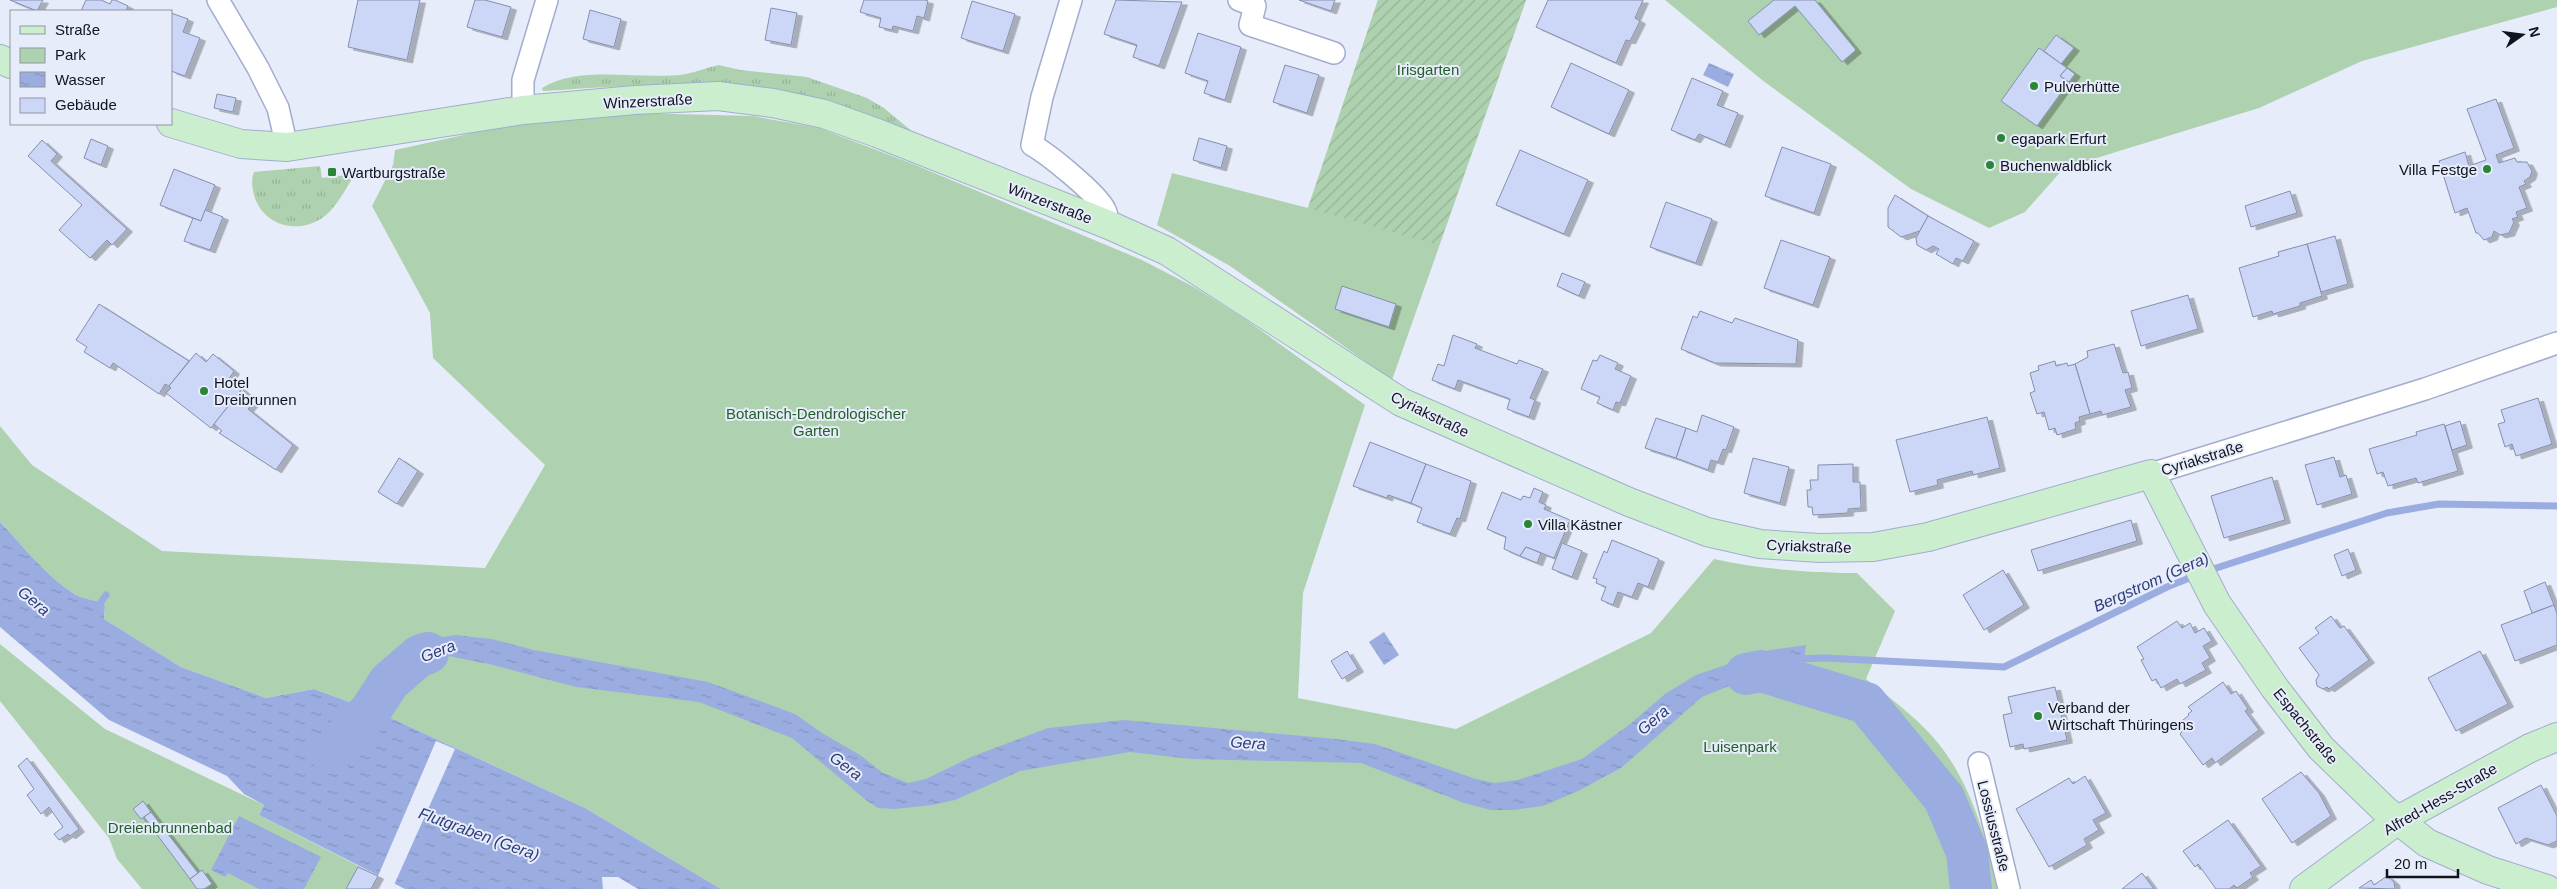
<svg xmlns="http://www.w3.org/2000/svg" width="2557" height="889" font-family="Helvetica,sans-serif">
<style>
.grass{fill:url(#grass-tufts)}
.park{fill:#aed2af}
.garden{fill:url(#garden-furrows)}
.water{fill:url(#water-ripples)}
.pier{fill:#e7ecfa}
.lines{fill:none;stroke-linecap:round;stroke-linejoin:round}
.stream{stroke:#9bace0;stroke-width:7}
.river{stroke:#9bace0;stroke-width:42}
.building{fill:#ccd7f8;stroke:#848fae;filter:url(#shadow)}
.street-casing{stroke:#a2adcd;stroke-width:24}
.secondary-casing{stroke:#a2adcd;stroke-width:30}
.street{stroke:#fff;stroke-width:21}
.secondary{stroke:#caeece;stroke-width:28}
.poi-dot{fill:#2a8536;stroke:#e7ecfa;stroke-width:2}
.labels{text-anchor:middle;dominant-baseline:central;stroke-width:4;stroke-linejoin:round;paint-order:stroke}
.park-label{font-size:15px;fill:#236029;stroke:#e7ecfa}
.poi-label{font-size:15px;fill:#10141f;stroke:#e7ecfa;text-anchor:start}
.street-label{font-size:15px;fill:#10141f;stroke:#e7ecfa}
.water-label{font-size:16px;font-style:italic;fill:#2c3c7a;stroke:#e7ecfa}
</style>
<defs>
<pattern id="grass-tufts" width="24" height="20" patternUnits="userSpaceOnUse" patternTransform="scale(1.25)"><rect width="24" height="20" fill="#aed2af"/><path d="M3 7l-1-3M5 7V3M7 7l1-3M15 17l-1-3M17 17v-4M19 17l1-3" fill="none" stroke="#95b396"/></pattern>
<pattern id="garden-furrows" width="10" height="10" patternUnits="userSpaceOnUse" patternTransform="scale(1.25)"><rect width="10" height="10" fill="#aed2af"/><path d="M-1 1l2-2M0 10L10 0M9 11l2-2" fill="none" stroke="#95b396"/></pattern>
<pattern id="water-ripples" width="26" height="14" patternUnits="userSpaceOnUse" patternTransform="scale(1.25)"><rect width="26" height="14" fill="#9bace0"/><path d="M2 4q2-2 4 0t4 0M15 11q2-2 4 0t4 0" fill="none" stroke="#8493c0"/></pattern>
<filter id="shadow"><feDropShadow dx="5.5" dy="3" stdDeviation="0" flood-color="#0004"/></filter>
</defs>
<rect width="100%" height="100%" fill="#e7ecfa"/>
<g class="grass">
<path d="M719,65L740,70L807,77L867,98L884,108L914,133C878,120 842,104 805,96C719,78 629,86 543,91L542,88C580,64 643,81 686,74C697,72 708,67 719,65Z"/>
<path d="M320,166L322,178L355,174C346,188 338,205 326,215C301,236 263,227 254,195C252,188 251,179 254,172Z"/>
</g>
<g class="park">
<path d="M1378,0H1526L1392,380L1230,266L1157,225L1172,173L1308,208Z"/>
<path d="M1665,0H2557V7L2362,61L2259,108L2064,168L2025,212L1989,228L1911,189L1762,80Z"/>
<path d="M636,113L753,116L819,128L913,164L1142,260L1194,287L1245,319L1365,405L1303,593L1298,698L1456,729L1651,633L1714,559C1763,570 1806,572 1857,573L1895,611L1866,679C1889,697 1913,715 1932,736C1970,778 1985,836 1999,889H721L585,808L382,714L314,689L266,698L181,667L104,619L105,605C96,599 84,600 76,595C47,577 23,546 0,522V426L32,465L162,551L485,568L545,465L433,358L430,313L372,206L393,165L395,150L513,124Z"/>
<path d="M0,644L105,729L264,805L259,815L378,876L371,889H142L117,859L109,838L0,701Z"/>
</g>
<path class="garden" d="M1378,0H1526L1439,245L1308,208Z"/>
<g class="water">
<path d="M1709,63L1734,74L1728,87L1703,75Z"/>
<path d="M0,522C23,546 47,577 76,595C85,600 96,599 105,605L104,619L181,667L266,698L314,689L382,714L585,808L721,889H638L618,877H602L603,889H405L259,815L264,805L244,794L227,776L109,720L0,627Z"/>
<path d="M1384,632L1399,655L1384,665L1369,642Z"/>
<path d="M455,635L492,639L534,650L708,682L795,714L822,733L860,755L883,773L908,783L926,779L971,757L1048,728L1124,720L1336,739L1375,744L1476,779L1494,783L1518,780L1582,759L1629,725L1665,694L1696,675L1770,650L1806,645L1801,684L1758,680L1729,686L1702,697L1621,768L1578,791L1543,806L1513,810H1491L1464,803L1361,763L1191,759L1130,752L1020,771L955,800L932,805L895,809L878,808L866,800L792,738L699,702L576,687L489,664L448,656L411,668L388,692L368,684L378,664L410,643Z"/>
<path d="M239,816L321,857L304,889H259L228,873L225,877L211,870Z"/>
</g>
<path class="pier" d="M436,741L455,749L394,885L378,876Z"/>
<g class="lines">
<g class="stream">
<path d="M2207,571L2387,513L2439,504L2557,506"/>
<path d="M96,609L106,595"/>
<path d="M1796,659L1825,658L2004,667L2167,587L2197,575"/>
</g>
<g class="river">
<path d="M1746,674L1761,671L1866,703L1944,798L1967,852L1971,889"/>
<path d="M331,753L371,710L389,682L419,656L428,653"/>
</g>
</g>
<g class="building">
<path d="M10,0H43L37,11Z"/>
<path d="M86,0H101L110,4L112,0H115L128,6L126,11H81Z"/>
<path d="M358,0H420L407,60L348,47Z"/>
<path d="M475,0H485L511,7L502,37L467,27Z"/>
<path d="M864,0H925L928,1L924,18L917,16L913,31L893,26L892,30L879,27L881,18L860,12Z"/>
<path d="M1116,0L1182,2L1159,66L1133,57L1137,45L1104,34Z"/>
<path d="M1299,0H1335L1331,11Z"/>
<path d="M1548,0H1643L1635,18L1640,21L1630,41L1626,40L1616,63L1536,27Z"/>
<path d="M1774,0H1815L1856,50L1842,62L1795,6L1759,35L1748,21Z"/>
<path d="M972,1L1015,14L1003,51L961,38Z"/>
<path d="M771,8L797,13L791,45L765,40Z"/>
<path d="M590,10L621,19L614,47L583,39Z"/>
<path d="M171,13L188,19L183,32L200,38L185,76L171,71Z"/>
<path d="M1198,33L1241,47L1225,100L1204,93L1208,81L1185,73Z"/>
<path d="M2056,35L2074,48L2061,64L2044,51Z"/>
<path d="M2039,48L2067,68L2060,76L2069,82L2037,126L2001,101Z"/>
<path d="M1571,63L1629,90L1609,134L1551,107Z"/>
<path d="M1285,65L1319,75L1307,113L1273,102Z"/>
<path d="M2067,68L2075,74L2069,82L2060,76Z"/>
<path d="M1692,78L1723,91L1717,105L1738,113L1725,145L1699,134L1695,140L1671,130Z"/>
<path d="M217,94L236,98L233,112L214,108Z"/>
<path d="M2496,99L2514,148L2496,155L2499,163L2515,158L2517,162H2527L2532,171L2530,177L2524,181L2526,184L2519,187L2527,208L2516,212L2518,217L2512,219L2514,222L2509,233L2500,235L2494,231L2492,237L2484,240L2478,233H2476L2467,208L2455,213L2439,161L2465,152L2469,166L2486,160L2467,109Z"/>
<path d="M1199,138L1227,146L1221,168L1193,160Z"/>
<path d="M91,139L108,146L101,165L84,158Z"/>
<path d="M42,140L57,154L51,161L127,229L112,245L107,240L90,258L59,230L82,205L28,156Z"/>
<path d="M1782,147L1831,164L1814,213L1765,196Z"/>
<path d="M1520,150L1588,180L1564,234L1496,205Z"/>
<path d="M174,169L215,185L201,221L160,205Z"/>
<path d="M2290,191L2297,213L2251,227L2245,206Z"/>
<path d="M1895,195L1928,216L1920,231L1901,237L1888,227V208Z"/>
<path d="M1666,202L1712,219L1696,263L1650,247Z"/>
<path d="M205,210L223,217L210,250L184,241L193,218L201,221Z"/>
<path d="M1928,216L1974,241L1963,261L1956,258L1953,264L1936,254L1939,249L1933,246L1926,250L1917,245L1916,238Z"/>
<path d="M2335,236L2348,284L2321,292L2307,244Z"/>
<path d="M1781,240L1830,257L1813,305L1764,288Z"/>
<path d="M2307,244L2322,296L2300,303V306L2273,314L2272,311L2253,317L2239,268L2279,256L2278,252Z"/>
<path d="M1562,273L1585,282L1579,296L1557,286Z"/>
<path d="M1342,286L1396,304L1389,327L1335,309Z"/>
<path d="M2188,295L2198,329L2141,346L2131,311Z"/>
<path d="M99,304L189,361L169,386L165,384L159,394L113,363L110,368L84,352L87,347L76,340Z"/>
<path d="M1700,311L1732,323L1735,318L1798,340L1796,364L1715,363L1681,349L1693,316L1697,318Z"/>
<path d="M1453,335L1477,344L1475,348L1517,364L1519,360L1543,369L1530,398L1535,400L1529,417L1507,409L1510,399L1458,380L1455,389L1432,380L1438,364L1444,366Z"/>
<path d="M2114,344L2123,373L2128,372L2132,388L2125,390L2131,407L2102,415L2101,411L2090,414L2075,364L2088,357L2087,351Z"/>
<path d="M196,353L206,362L213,354L234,371L229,379L242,389L211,428L166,393L171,388L169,386Z"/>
<path d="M1600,355L1618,363L1615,369L1631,376L1620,403L1616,402L1613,410L1597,403L1600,397L1581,389L1593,360L1597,361Z"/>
<path d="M2055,361L2056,366L2067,363L2068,366L2075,364L2090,414L2079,417L2080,421L2075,423L2076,429L2057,435L2055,428L2049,430L2044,412L2037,414L2030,393L2035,391L2030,373L2039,370L2038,366Z"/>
<path d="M242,389L255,401L248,409L293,445L276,470L219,433L222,431L214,424Z"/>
<path d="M2538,398L2552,444L2516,456L2512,444L2505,447L2498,424L2505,422L2501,410Z"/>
<path d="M1702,415L1734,427L1726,450L1723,449L1718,462L1711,460L1708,470L1676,458L1686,428L1697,432Z"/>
<path d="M1987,417L2000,468L1973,475L1972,471L1937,480L1938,485L1910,492L1896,440Z"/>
<path d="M1656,418L1686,428L1676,458L1645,448Z"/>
<path d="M2460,421L2467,445L2452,450L2445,426Z"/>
<path d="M2444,424L2458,471L2418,483L2416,478L2388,486L2383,472L2377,474L2369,449L2417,435L2416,432Z"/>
<path d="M1370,442L1426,464L1411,503L1388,495L1387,498L1353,486Z"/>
<path d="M2334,457L2340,477L2346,475L2352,494L2317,505L2305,465Z"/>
<path d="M399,458L418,471L397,504L378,492Z"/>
<path d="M1753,458L1789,467L1780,503L1744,493Z"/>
<path d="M1426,464L1471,481L1460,519L1457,518L1450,534L1417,522L1422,508L1411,503Z"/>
<path d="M1853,464V482H1860L1861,508L1848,509V513L1813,515L1812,507H1808L1807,490H1811L1810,480H1818V465Z"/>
<path d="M2272,477L2285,520L2224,538L2211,496Z"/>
<path d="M1534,488L1543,492L1539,502L1546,505L1544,509L1570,520L1554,558L1526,547L1520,556L1504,549L1506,537L1487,529L1502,492L1521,500L1523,496L1530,498Z"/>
<path d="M2131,520L2137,541L2038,571L2031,550Z"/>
<path d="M1612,540L1659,559L1648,587L1638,583L1632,597L1618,592L1613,605L1601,600L1606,587L1596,583L1597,579L1593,578L1604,551L1607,553Z"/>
<path d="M1562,543L1582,551L1572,577L1552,569Z"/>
<path d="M1526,547L1541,553L1537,563L1520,556Z"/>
<path d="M2348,549L2356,570L2342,576L2334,555Z"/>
<path d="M2003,570L2024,605L1984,630L1963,595Z"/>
<path d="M2545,582L2554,605L2532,613L2524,591Z"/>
<path d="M2554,605L2557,614V645L2515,661L2501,625Z"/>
<path d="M2331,616L2340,628L2344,626L2369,660L2329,689L2327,687L2323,689L2317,686L2316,680L2319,675L2299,648L2319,633L2315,628Z"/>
<path d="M2177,621L2182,628L2190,623L2195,633L2204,628L2212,641L2203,646L2210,658L2202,663L2206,670L2180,684L2177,679L2161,688L2156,679L2152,681L2141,660L2144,659L2137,647Z"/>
<path d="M1347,651L1358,669L1342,679L1331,661Z"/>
<path d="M2480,651L2508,704L2456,731L2428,678Z"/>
<path d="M2223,682L2231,694L2236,691L2248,709L2245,711L2259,730L2215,763L2212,758L2203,765L2180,734L2182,732L2177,725L2189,715L2188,714L2192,711L2188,707Z"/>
<path d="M2055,687L2067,740L2024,749L2023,744L2010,747L2003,715L2012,713L2008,697Z"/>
<path d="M27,758L79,829L70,836L68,834L59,840L54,834L63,827L49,807L41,814L27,795L34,789L18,766Z"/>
<path d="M2301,772L2319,793L2331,816L2292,843L2262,799Z"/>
<path d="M2085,776L2106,813L2093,820L2099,830L2084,839L2087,845L2049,867L2016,809L2069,778L2073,784Z"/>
<path d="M2541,785L2557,816V841L2548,845L2526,838L2516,844L2498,808Z"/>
<path d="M143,801L151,812L141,819L133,809Z"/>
<path d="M151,812L198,873L190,879L144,817Z"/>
<path d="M2228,820L2261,866L2250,873L2253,877L2237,888L2234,885L2229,889H2216L2198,864L2195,867L2183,851Z"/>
<path d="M358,867L378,876L371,889H346Z"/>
<path d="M202,870L212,884L204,889H197L190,879Z"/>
<path d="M2142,873L2154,889H2122Z"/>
<path d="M2387,876L2394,882L2395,889L2359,888L2371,880L2374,885Z"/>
</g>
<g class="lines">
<g class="street-casing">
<g id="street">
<path d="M218,0L258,68L278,108L287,147"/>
<path d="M1071,0L1042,97L1032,145C1048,154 1098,194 1105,210C1107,214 1108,220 1109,225"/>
<path d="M1239,0L1255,6L1250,25L1334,53"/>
<path d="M523,110V80L547,0"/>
<path d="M2151,474L2425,389L2557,343"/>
<path d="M1979,763L2009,889"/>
</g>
</g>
<g class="secondary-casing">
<g id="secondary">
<path d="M0,59L11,64"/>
<path d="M171,123L241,144L287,147L523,110L635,100L718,96L773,103L824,114L877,133L1109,225L1167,251L1401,402L1629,502L1707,532L1760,544L1819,548L1873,547L1928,537L2151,474L2217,604L2274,687L2321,748L2385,810L2427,843L2488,870L2547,889"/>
<path d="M2304,889L2398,820L2530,748L2557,737"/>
</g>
</g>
<use href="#street" class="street"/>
<use href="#secondary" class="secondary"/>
</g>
<g class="poi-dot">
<circle cx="2034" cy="86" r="5"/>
<circle cx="2001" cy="138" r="5"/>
<circle cx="1990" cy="165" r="5"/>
<circle cx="2487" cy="169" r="5"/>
<rect x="327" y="167" width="10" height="10" rx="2.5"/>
<circle cx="204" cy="391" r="5"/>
<circle cx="1528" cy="524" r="5"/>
<circle cx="2038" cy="716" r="5"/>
</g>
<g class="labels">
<g class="park-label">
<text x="1428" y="69">Irisgarten</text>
<text x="816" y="413">Botanisch-Dendrologischer<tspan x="816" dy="17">Garten</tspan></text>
<text x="1740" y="746">Luisenpark</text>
<text x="170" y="827">Dreienbrunnenbad</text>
</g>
<g class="poi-label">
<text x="2044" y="86">Pulverhütte</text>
<text x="2011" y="138">egapark Erfurt</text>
<text x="2000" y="165">Buchenwaldblick</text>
<text x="2477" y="169" text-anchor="end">Villa Festge</text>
<text x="342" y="172">Wartburgstraße</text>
<text x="214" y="382">Hotel<tspan x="214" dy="17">Dreibrunnen</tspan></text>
<text x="1538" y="524">Villa Kästner</text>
<text x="2048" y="707">Verband der<tspan x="2048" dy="17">Wirtschaft Thüringens</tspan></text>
</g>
<g class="street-label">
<text transform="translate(648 101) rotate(-3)">Winzerstraße</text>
<text transform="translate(1050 203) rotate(21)">Winzerstraße</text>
<text transform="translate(1430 414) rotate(26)">Cyriakstraße</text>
<text transform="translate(2202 458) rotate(-17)">Cyriakstraße</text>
<text transform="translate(1809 546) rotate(2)">Cyriakstraße</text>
<text transform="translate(2306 726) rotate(51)">Espachstraße</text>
<text transform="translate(2440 799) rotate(-30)">Alfred-Hess-Straße</text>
<text transform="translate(1994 826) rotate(76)">Lossiusstraße</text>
</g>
<g class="water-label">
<text transform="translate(2151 582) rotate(-24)">Bergstrom (Gera)</text>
<text transform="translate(34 601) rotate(40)">Gera</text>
<text transform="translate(438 651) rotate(-21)">Gera</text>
<text transform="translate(1653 720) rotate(-40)">Gera</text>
<text transform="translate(1248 743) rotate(4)">Gera</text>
<text transform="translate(846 766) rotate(37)">Gera</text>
<text transform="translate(479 834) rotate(20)">Flutgraben (Gera)</text>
</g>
</g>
<rect x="10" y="10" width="162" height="115" fill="#e7ecfa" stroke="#9196a2"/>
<rect x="20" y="26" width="25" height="8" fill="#caeece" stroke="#9196a2"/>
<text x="55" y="35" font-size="15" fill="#10141f">Straße</text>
<rect x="20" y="48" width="25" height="15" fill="#aed2af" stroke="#9196a2"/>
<text x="55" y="60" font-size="15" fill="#10141f">Park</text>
<rect x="20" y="72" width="25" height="15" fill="url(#water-ripples)" stroke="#9196a2"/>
<text x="55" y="85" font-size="15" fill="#10141f">Wasser</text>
<rect x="20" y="98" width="25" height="15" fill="#ccd7f8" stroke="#9196a2"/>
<text x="55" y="110" font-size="15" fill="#10141f">Gebäude</text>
<g transform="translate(2522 35) rotate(76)" stroke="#e7ecfa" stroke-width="4" paint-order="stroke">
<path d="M0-4L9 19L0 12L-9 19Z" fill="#10141f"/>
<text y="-8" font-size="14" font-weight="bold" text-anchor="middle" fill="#10141f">N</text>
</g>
<path d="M2387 869v8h71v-8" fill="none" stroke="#10141f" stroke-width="2.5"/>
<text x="2394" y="869" font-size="15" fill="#10141f" stroke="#e7ecfa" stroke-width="4" paint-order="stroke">20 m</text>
</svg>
